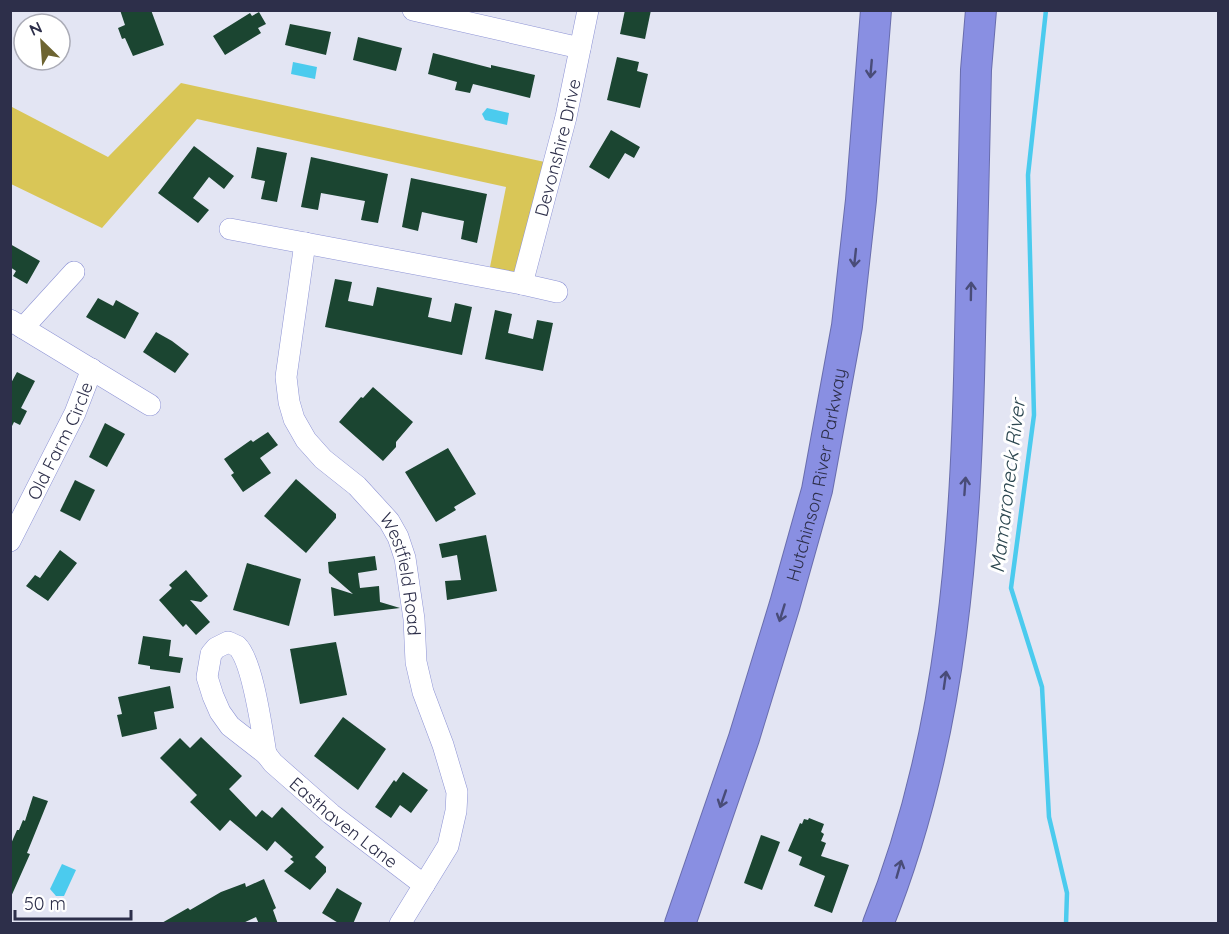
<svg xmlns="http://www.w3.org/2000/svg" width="1229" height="934" font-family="Quicksand,sans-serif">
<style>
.green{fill:#d9c657}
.water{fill:#4bcbee}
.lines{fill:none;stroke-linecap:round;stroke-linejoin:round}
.stream{stroke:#4bcbee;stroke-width:4.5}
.building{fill:#1b4531}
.minor-casing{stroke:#8d93d5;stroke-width:22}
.highway-casing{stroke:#696dad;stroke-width:32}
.minor{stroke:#fff;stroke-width:21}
.highway{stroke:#898fe2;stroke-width:30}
.oneway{stroke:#494c78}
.labels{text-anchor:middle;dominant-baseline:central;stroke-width:6;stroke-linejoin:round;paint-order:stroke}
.street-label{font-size:18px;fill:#2d2f4a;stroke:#fff}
.water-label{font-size:20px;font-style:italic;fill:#2b464f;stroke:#fff}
</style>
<rect width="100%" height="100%" fill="#e3e5f3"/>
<path class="green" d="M181,83L554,164L522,284L488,277L506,187L197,119L102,228L11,184L12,107L108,157Z"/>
<g class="water">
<path d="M293,62L317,67L315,79L291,74Z"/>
<path d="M487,108L509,113L507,125L485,120L482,114Z"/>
<path d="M62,864L76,870L64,896H56L50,889Z"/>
</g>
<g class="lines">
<path class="stream" d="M1046,10L1028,175L1034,415L1011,588L1042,687L1049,817L1067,893L1066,924"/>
</g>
<g class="building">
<path d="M120,10H151L164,45L133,56L125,38L122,39L118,28L125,25Z"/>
<path d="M625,10H651L645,39L620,34Z"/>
<path d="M259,12L266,24L258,28L261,33L225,55L213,36L250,13L252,16Z"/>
<path d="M290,24L331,32L326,55L285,45Z"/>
<path d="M358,37L402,48L396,71L353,60Z"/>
<path d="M433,53L491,68V65L535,75L530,98L473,84L470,93L455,90L457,82L428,74Z"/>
<path d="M617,57L639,62L637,71L648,74L640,108L607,100Z"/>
<path d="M611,130L640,147L634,158L625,153L609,179L589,167Z"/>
<path d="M194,146L234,176L224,189L209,177L193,198L209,210L198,223L158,193Z"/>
<path d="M257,147L287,153L277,202L261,199L265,181L251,178Z"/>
<path d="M311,157L388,174L378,223L361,220L365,201L321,193L318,210L301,207Z"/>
<path d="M411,178L487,194L477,243L461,239L464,221L440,216L422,212L418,231L402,227Z"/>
<path d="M10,244L40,261L27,284L13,276L16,271L10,267Z"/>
<path d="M335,279L352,282L348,301L373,306L377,287L432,298L428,317L451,322L455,303L472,307L462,355L325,327Z"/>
<path d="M98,298L113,306L116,300L139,313L125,339L86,317Z"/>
<path d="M495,310L512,314L508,333L533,339L537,320L553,323L543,371L485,359Z"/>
<path d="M156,332L172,341L189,354L175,373L143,352Z"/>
<path d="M17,372L35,381L21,408L27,411L20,425L14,422L10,430V385Z"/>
<path d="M373,387L413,422L396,442V447L383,461L339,422L361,397L363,398Z"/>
<path d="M105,423L125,434L107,467L89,457Z"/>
<path d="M268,432L278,445L260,458L271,473L243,492L231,475L234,473L224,459L251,440L253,442Z"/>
<path d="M448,448L476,494L454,507L456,510L436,522L405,472Z"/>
<path d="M296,479L336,514V518L306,553L264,516Z"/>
<path d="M75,480L95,490L80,521L60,511Z"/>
<path d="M486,535L497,591L447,600L445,581L461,580L457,555L442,558L439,544Z"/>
<path d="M60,550L77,563L48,601L26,586L35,575L40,578Z"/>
<path d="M375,556L377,570L358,573L360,588L379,586L380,602L400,608L334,616L331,587L353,594L329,573L328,562Z"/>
<path d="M247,563L301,579L289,626L233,610Z"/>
<path d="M186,570L208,596L201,602L190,600L210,622L196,635L186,624L183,627L159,600L172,588L169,585Z"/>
<path d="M143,636L171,640L169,656L183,658L180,673L150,669V666L138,664Z"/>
<path d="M336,642L347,695L300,704L290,649Z"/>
<path d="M170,686L174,708L154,712L157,729L122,737L117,715L122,714L118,697Z"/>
<path d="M343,717L386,749L358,790L314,756Z"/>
<path d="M201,737L242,776L229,789L256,817L262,810L272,818L282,807L324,847L315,857L326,867V872L310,890L284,871L294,862L290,859L293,857L275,841L267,851L230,820L220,831L190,802L197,795L160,758L180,738L190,748Z"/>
<path d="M403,772L428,790L411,813L400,805L391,818L375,807L394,780L396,782Z"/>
<path d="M33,796L48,801L27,853L30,854L10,899V846L17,830H19L23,820L25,821Z"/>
<path d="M809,818L824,824L821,832L824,834L821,841L826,843L821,856L849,865L832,913L814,906L825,876L799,865L802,857L788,851L800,823L802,824L804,819L808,820Z"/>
<path d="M761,835L780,842L762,890L744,883Z"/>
<path d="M264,879L276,908L273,910L278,924H259L256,917L241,924H160L188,908L190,910L221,892L245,883L246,887Z"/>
<path d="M337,888L362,903L353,924H340L322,913Z"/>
</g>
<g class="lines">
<g class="minor-casing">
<g id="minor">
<path d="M413,10L580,48"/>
<path d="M230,229L522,284L557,292"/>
<path id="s1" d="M305,243L286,377L289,402L294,419L306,440L323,459L357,486L389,521L398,537L405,558L414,619L416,662L423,692L443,745L457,792L456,811L448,846L400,924"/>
<path id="s2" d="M522,284L566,117L588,10"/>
<path d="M10,320L150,405"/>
<path d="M23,328L74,272"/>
<path id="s3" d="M10,541L75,413L92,369"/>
<path d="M228,642C230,643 235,645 237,646C253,661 262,731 266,754L230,726L220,712L213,696L207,677L211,654L216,648Z"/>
<path id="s4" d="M266,754L273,763L331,814L424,885"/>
</g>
</g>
<g class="highway-casing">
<g id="highway">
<path id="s5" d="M680,924L744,738L785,604L817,490L847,326L861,200L876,10"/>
<path d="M878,924C954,735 966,537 970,337C972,248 974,159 976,70L981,10"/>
</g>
</g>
<use href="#minor" class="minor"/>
<use href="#highway" class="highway"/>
</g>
<defs><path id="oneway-shaft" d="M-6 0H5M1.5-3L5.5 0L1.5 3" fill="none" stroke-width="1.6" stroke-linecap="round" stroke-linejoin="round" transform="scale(1.5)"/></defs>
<g class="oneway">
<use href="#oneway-shaft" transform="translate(871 69) rotate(95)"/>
<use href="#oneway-shaft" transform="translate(855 258) rotate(96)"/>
<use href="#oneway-shaft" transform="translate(971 291) rotate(-89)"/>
<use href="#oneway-shaft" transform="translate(965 486) rotate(-86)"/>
<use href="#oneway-shaft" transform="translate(782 613) rotate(107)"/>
<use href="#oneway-shaft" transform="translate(945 680) rotate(-82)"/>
<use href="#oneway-shaft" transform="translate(723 799) rotate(109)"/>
<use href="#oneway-shaft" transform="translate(899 869) rotate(-74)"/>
</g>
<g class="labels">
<g class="street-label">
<text stroke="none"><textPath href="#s2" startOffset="141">Devonshire Drive</textPath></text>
<text stroke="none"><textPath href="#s3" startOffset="112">Old Farm Circle</textPath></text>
<text stroke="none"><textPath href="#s5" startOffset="470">Hutchinson River Parkway</textPath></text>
<text stroke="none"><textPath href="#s1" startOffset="374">Westfield Road</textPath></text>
<text stroke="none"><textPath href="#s4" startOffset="104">Easthaven Lane</textPath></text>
</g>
<g class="water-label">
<text transform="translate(1007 486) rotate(-83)">Mamaroneck River</text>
</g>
</g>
<rect width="1229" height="934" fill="none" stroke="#2d2f4a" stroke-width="24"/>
<g transform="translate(42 42) rotate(335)"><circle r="28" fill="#ffffff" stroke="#abacb7" stroke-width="1.5"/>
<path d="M0-4.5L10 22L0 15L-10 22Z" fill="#6d6431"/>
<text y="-9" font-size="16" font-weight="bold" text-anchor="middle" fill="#2d2f4a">N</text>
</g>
<path d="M15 910v9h116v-9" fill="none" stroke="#2d2f4a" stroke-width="3"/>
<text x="24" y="910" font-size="18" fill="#2d2f4a" stroke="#ffffff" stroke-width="4.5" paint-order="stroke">50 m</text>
</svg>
